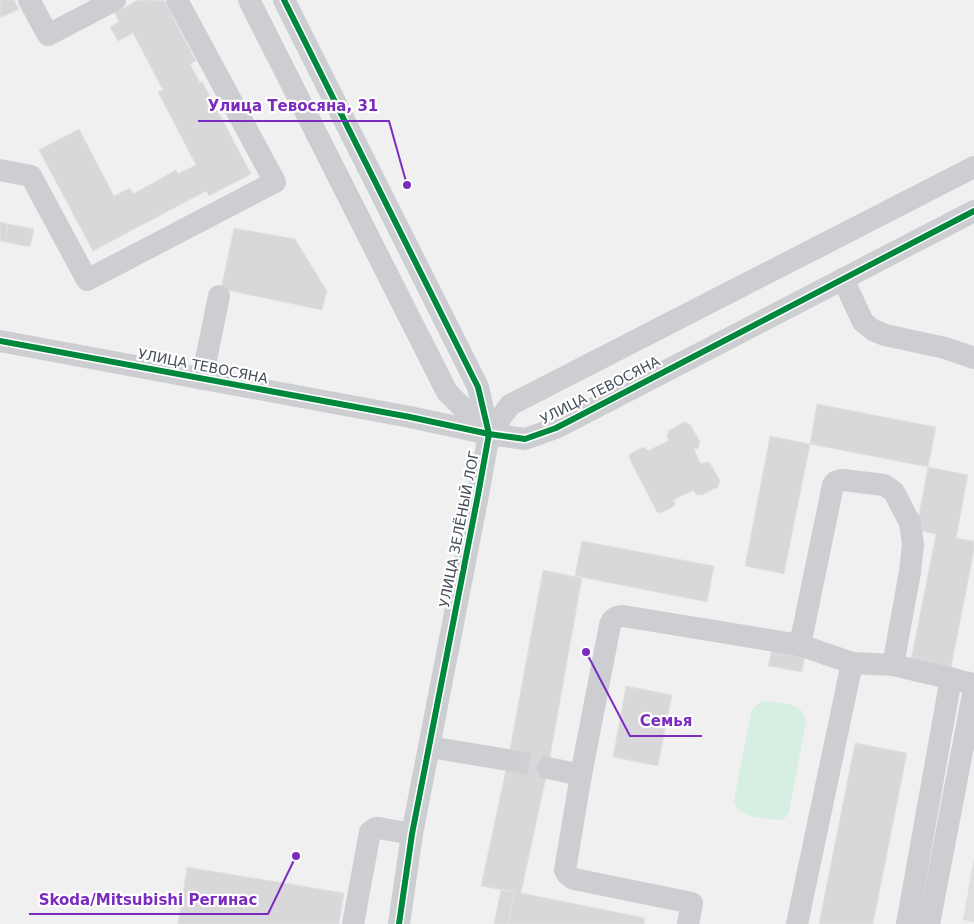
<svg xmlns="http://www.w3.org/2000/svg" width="974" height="924" font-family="'DejaVu Sans',sans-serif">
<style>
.education{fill:#dfdfe0}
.green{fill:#d6efe2}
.building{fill:#d8d8da;stroke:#e2e2e3}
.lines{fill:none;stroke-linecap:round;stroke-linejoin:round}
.minor-tunnel{stroke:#cfd0d2;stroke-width:22;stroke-dasharray:22 11;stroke-linecap:butt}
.minor{stroke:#ccced1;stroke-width:22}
.cycleway-casing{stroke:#fff;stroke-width:9}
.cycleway{stroke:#00873e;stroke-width:6}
.labels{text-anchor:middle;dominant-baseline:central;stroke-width:4.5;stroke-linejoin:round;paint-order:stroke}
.street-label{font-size:14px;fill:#48505c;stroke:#fff}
.leader{fill:none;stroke:#7b2cbf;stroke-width:2}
.callout-dot{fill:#7b2cbf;stroke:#fff;stroke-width:2}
.callout-label{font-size:15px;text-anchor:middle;font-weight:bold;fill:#7b2cbf;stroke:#fff;stroke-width:4.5;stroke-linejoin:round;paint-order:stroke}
</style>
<rect width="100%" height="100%" fill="#f1f0f0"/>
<path class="education" d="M974,857V922L963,920Z"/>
<path class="green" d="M768,701C784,704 804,702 806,722L789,812C786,818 783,820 777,820C763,818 737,818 734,801L751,712C756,704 759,702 768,701Z"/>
<g class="building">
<path d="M0,0H14L19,9L0,18Z"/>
<path d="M138,0H156V1L164,0L196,61L190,64L200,83L202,81L251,174L209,196L206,191L93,251L39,150L79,129L114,196L130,188L133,194L176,170L178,174L196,165L158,92L163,90L133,33L118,41L110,27L119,22L115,13Z"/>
<path d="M0,222L8,224L5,242L0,241Z"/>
<path d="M8,224L34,229L30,247L5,242Z"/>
<path d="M234,228L295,239L327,291L322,310L221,289Z"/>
<path d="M817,404L936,427L928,467L810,444Z"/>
<path d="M684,422L690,424L700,442L698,448L694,449L701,464L705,462L710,463L720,481L718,487L702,495L696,494L694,490L673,500L675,503L673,507L661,513L657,512L629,458L630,454L643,447L646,449L648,451L669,440L667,437L668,431Z"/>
<path d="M770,436L810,444L784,574L745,566Z"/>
<path d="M928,467L968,475L956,538L974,541V550L951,668L911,660L936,534L916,530Z"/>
<path d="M582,541L714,566L707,602L575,576Z"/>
<path d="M543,570L582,578L548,768L521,893L645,918L644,924H508L514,892L481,886L508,760Z"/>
<path d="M772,650L805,656L802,672L768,666Z"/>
<path d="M626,686L672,695L658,766L613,757Z"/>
<path d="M855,743L907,753L873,924H819Z"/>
<path d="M187,867L344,893L339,924H178Z"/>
<path d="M501,890L514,892L508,924H494Z"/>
</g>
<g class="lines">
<path class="minor-tunnel" d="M508,760L548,768"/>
<g class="minor">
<path d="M29,0L48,35L115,0"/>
<path d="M249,0L447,392L489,434"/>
<path d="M284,0L478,387L489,434L478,495L412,834L399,924"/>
<path d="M0,170L31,176L87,280L275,182L177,0"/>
<path d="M843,279L863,322L873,330L885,335L945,348L974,358"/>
<path d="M0,341L410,417L489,434L525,439L556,428L974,211"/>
<path d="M202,379L219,296"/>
<path d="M489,434L510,405L974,167"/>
<path d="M800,645L852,663L893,665"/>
<path d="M430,747L508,760"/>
<path d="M548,768L581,775"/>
<path d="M353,924L370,832L376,828H379L412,834"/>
<path d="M688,924L692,903L574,879L567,874L565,870L581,775L610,625C612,619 616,616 623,616L800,645L833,485L835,482L843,480L884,485L894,492L910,523L913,544L910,572L893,665L974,684"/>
<path d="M797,924L852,663"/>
<path d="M907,924L951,678"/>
<path d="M929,924L974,689"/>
</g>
<g class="cycleway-casing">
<g id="cycleway">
<path d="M284,0L478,387L489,434L478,495L412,834L399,924"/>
<path d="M0,341L410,417L489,434L525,439L556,428L974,211"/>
</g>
</g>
<use href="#cycleway" class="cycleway"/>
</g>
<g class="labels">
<g class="street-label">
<text transform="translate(203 366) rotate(11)">УЛИЦА ТЕВОСЯНА</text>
<text transform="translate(600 390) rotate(-27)">УЛИЦА ТЕВОСЯНА</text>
<text transform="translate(459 529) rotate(-79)">УЛИЦА ЗЕЛЁНЫЙ ЛОГ</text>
</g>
</g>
<path class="leader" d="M407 185L389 121H198M586 652L630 736H702M296 856L268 914H29"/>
<g class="callout-dot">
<circle cx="407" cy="185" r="5"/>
<circle cx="586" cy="652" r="5"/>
<circle cx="296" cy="856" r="5"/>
</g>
<g class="callout-label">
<text x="293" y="111">Улица Тевосяна, 31</text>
<text x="666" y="726">Семья</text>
<text x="148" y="905">Skoda/Mitsubishi Регинас</text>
</g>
</svg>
